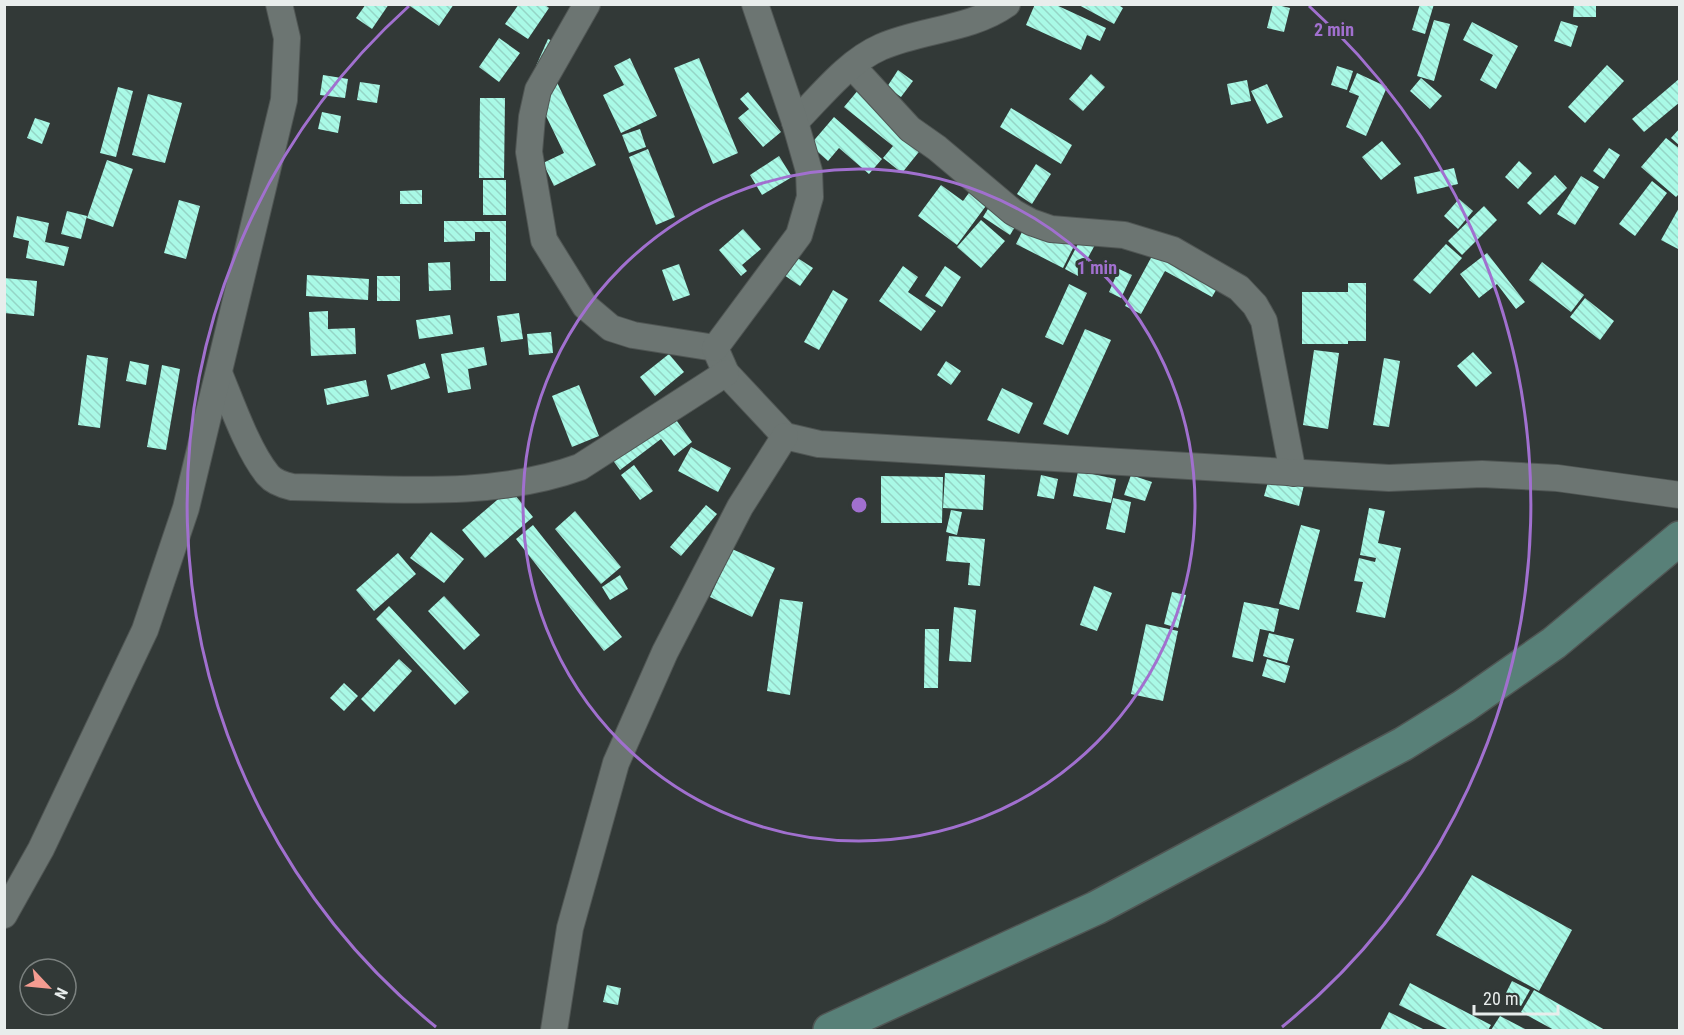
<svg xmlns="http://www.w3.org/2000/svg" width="1684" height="1035" font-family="'Roboto Condensed',sans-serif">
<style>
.building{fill:url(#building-back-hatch)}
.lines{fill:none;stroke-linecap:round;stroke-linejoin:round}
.street-casing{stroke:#505654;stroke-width:28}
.secondary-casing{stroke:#505654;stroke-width:36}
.street{stroke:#6c7572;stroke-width:26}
.secondary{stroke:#588078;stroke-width:33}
.ring{fill:none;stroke:#a170cf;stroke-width:3}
.centre{fill:#a170cf;stroke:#323937;stroke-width:3}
.ring-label{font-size:18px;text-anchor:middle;font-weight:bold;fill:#a170cf;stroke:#323937;stroke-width:6;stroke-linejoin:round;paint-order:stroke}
</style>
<defs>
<pattern id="building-back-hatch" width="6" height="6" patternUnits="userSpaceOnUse" patternTransform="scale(1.5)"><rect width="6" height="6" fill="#a9f9e6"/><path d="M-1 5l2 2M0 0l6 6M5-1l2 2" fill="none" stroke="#95d5c6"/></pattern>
</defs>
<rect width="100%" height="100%" fill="#323937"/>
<g class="building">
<path d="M366,4H389L372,29L356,18Z"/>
<path d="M407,4H454L439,26Z"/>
<path d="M519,4H544L549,8L528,39L505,24Z"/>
<path d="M1035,4H1054L1106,28L1100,41L1087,35L1081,50L1026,25Z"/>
<path d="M1077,4H1117L1123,8L1114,24Z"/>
<path d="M1273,4L1290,8L1284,32L1267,28Z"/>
<path d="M1420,4H1434L1425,34L1412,30Z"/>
<path d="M1574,4H1596V17H1573Z"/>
<path d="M1434,20L1450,24L1434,81L1417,76Z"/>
<path d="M1561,21L1578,26L1571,47L1554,41Z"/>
<path d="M1472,22L1518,46L1496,89L1480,80L1493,55L1463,40Z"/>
<path d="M499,38L520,53L499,82L479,67Z"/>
<path d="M548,39L560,44L547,71L536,66Z"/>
<path d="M630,58L657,116L621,133L603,95L624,85L614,66Z"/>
<path d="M699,58L738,153L713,164L674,68Z"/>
<path d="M1607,65L1624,81L1585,123L1568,107Z"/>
<path d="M1337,66L1353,71L1347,90L1331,85Z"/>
<path d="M898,70L913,81L901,97L887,87Z"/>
<path d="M1357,73L1387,87L1366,136L1346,127L1359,96L1349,92Z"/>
<path d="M1091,74L1105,87L1083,111L1069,99Z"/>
<path d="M323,75L348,79L345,98L320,95Z"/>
<path d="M554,76L596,165L554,186L543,163L564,153L532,87Z"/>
<path d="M1421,78L1442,96L1430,109L1410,91Z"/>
<path d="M1679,79L1680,102L1644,132L1632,119Z"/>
<path d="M1247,80L1251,101L1231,105L1227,84Z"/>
<path d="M360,82L380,85L377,103L357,100Z"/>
<path d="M1267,84L1283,117L1267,124L1251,91Z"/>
<path d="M118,87L133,91L116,157L100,153Z"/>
<path d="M859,89L926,143L902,173L883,158L893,146L844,107Z"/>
<path d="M748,92L781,132L763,147L738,118L749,109L740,99Z"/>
<path d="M148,94L182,103L165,163L132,155Z"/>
<path d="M480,98H505L504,178H479Z"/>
<path d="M1011,108L1072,145L1061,164L1000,127Z"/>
<path d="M322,112L341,116L338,133L318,129Z"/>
<path d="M834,117L882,159L869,174L839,148L828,161L810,145Z"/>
<path d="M35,118L50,123L42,144L27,138Z"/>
<path d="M1680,128V146L1671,138Z"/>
<path d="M640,129L646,147L629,153L622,135Z"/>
<path d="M1666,138L1680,149V193L1676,197L1641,167Z"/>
<path d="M1382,141L1401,164L1381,180L1362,157Z"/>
<path d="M1609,148L1620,155L1604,179L1593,171Z"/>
<path d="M648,149L675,217L656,225L629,157Z"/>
<path d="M779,156L792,177L762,195L750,175Z"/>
<path d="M107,160L133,169L113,227L87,218Z"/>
<path d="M1519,161L1532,173L1518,189L1505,177Z"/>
<path d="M1036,164L1051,174L1032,204L1017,194Z"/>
<path d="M1454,168L1458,184L1417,194L1414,177Z"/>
<path d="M1555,175L1567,188L1540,215L1527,203Z"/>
<path d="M1581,176L1599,187L1575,225L1557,214Z"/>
<rect x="483" y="180" width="23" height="35"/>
<path d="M1652,181L1667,193L1635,236L1619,224Z"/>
<path d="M977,182L994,195L957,245L918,216L941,185L963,201Z"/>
<path d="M422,190V204H400V191Z"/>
<path d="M994,199L1021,217L1010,235L983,217Z"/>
<path d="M1459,199L1473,211L1458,229L1444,216Z"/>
<path d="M179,200L200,206L186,259L164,253Z"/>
<path d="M1484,206L1497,220L1462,255L1448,241Z"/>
<path d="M1680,206V250L1661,240Z"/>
<path d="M67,211L87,216L81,239L61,234Z"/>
<path d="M17,216L49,223L45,242L69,247L64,266L26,258L29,241L13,237Z"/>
<path d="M981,220L1005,241L981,268L957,247Z"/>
<path d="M444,221H506V281H490V232H475V241L444,242Z"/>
<path d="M1027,222L1074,246L1063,268L1016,244Z"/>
<path d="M743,229L761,249L742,265L747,271L741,276L719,250Z"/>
<path d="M1082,236L1096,243L1078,276L1065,269Z"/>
<path d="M1159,243L1223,278L1212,297L1165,271L1141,314L1125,306Z"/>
<path d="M1446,244L1462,258L1430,294L1413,280Z"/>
<path d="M1487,253L1525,302L1516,309L1497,284L1479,298L1460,274Z"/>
<path d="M796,257L813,268L800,286L784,275Z"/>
<path d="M450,262L451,290L429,291L428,263Z"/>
<path d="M1542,262L1584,295L1571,312L1529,280Z"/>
<path d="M679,264L690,295L673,301L662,270Z"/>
<path d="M903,266L918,277L908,292L936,311L921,331L879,301Z"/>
<path d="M945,266L961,277L942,307L925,296Z"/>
<path d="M1119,269L1132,275L1121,298L1109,292Z"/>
<path d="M307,275L369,279L368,300L306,296Z"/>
<rect x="377" y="276" width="23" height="25"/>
<path d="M4,278L37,281L34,316L4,313Z"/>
<path d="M1348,283H1366V341H1348V344H1302V292H1348Z"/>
<path d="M1069,284L1087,293L1063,345L1045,337Z"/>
<path d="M833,290L848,299L819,350L804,342Z"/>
<path d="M1585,298L1614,321L1600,340L1570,317Z"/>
<path d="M328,311V329L355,328L356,354L311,356L309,312Z"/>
<path d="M519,313L523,339L501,342L497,316Z"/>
<path d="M450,315L453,334L419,339L416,320Z"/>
<path d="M1085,329L1111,340L1068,435L1043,424Z"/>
<path d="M551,332L553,353L529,355L527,334Z"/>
<path d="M484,347L487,365L468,369L471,389L448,393L441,354Z"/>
<path d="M1314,350L1339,353L1328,429L1303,425Z"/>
<path d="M1473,352L1492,373L1476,387L1457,366Z"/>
<path d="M669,354L684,372L655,396L640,377Z"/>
<path d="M87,355L108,358L100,428L78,425Z"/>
<path d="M1384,358L1400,361L1389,427L1373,425Z"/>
<path d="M130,361L149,365L146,385L126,381Z"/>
<path d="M946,361L961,371L951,385L937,375Z"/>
<path d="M425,363L430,378L391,390L387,375Z"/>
<path d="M162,365L180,369L166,450L147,447Z"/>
<path d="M366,380L369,396L327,405L324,389Z"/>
<path d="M579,385L599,436L572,447L552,396Z"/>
<path d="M1002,388L1033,403L1019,434L987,420Z"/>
<path d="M669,410L692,442L674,456L661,439L620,470L609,455Z"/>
<path d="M691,447L731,468L718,492L678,471Z"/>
<path d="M634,465L653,491L640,500L621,475Z"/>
<path d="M1078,471L1116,479L1111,503L1073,496Z"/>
<path d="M945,473L985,475L983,510L943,508Z"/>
<path d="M1041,475L1058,479L1054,499L1037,496Z"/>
<path d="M1131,475L1152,482L1145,501L1124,495Z"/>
<path d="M1270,475L1304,485L1299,506L1264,496Z"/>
<path d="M881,476L943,477L942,523H881Z"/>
<path d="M510,489L533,517L485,558L462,530Z"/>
<path d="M1113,498L1131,502L1125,533L1106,529Z"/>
<path d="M706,505L717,514L681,556L670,547Z"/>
<path d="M1369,508L1385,511L1378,543L1401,548L1385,618L1356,612L1363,582L1354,581L1359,558L1375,562L1376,558L1360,555Z"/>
<path d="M951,510L962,512L957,535L946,532Z"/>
<path d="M575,511L621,567L601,584L555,529Z"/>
<path d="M533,525L622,637L604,651L516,539Z"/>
<path d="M1301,525L1320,530L1299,610L1279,604Z"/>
<path d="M431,532L464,559L444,583L410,558Z"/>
<path d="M949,536L985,539L980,586L968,585L970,563L946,561Z"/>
<path d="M732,549L775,568L752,617L710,597Z"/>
<path d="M398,553L416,574L374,611L356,590Z"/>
<path d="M620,575L628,589L610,600L602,587Z"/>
<path d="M1094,586L1112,593L1097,631L1080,625Z"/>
<path d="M1172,592L1186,595L1178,628L1164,624Z"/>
<path d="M444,596L480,635L464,650L428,611Z"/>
<path d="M780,599L803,602L790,695L767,691Z"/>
<path d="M1244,602L1279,609L1274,632L1260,629L1253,662L1232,657Z"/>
<path d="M389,606L469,692L455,705L376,619Z"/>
<path d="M954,607L976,610L971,662L949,661Z"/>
<path d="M1146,624L1178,631L1163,701L1131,694Z"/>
<path d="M925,629H939L938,688H924Z"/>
<path d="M1269,633L1294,639L1287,663L1263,656Z"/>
<path d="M399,659L412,671L374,712L361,699Z"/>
<path d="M1267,659L1290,666L1285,683L1262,676Z"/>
<path d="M344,683L358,696L344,711L330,698Z"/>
<path d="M1472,875L1572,930L1539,991L1436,935Z"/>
<path d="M1512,981L1530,990L1521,1006L1504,997Z"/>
<path d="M1410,983L1491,1025L1488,1030H1449L1399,1005Z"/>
<path d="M607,985L621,988L618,1005L603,1002Z"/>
<path d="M1534,990L1605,1030H1554L1521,1012Z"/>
<path d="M1389,1012L1425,1030H1380Z"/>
<path d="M1500,1016L1527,1030H1491Z"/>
</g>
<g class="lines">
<g class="street-casing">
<g id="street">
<path d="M587,4L538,90L532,117L529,152L544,240L585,306L611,328L633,335L715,348"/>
<path d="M852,66L910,129L937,148L1013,212L1031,222L1051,229L1124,235L1173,250L1239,288L1255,305L1264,321L1293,473"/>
<path d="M795,122C821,96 847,62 881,47C922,29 970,30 1007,4"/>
<path d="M715,348L726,373L785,436L819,444L1389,478L1482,474L1557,478L1680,495"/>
<path d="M715,348L799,235L810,197L809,171L795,122L755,4"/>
<path d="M219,373C231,402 248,451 268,475C274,482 283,485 292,487C387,488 489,500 580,467L726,373"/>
<path d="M4,915L41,849L145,630L186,508L284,100L287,38L279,4"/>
<path d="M554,1030L570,928L616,763L665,652L740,507L785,436"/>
</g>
</g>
<g class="secondary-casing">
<path id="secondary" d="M830,1030L1096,908L1403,744L1464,706L1554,643L1680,538"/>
</g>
<use href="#street" class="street"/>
<use href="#secondary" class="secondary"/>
</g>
<g class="ring">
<circle cx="859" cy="505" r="336"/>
<path d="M436 1027A672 672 0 0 1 409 6M1309 6A672 672 0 0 1 1282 1027"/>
</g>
<circle cx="859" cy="505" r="9" class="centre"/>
<g class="ring-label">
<text x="1334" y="36">2 min</text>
<text x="1097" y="274">1 min</text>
</g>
<rect width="1684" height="1035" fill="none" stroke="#e8edec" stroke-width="12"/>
<g transform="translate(48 987) rotate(116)"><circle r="28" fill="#323937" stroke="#7b817f" stroke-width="1.5"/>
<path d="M0-4.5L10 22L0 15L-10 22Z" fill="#f59c91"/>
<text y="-9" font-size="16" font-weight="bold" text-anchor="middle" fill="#e8edec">N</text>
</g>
<path d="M1474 1005v9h84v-9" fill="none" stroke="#e8edec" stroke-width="3"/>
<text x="1483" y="1005" font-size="18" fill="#e8edec" stroke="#323937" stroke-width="4.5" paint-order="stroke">20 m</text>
</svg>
